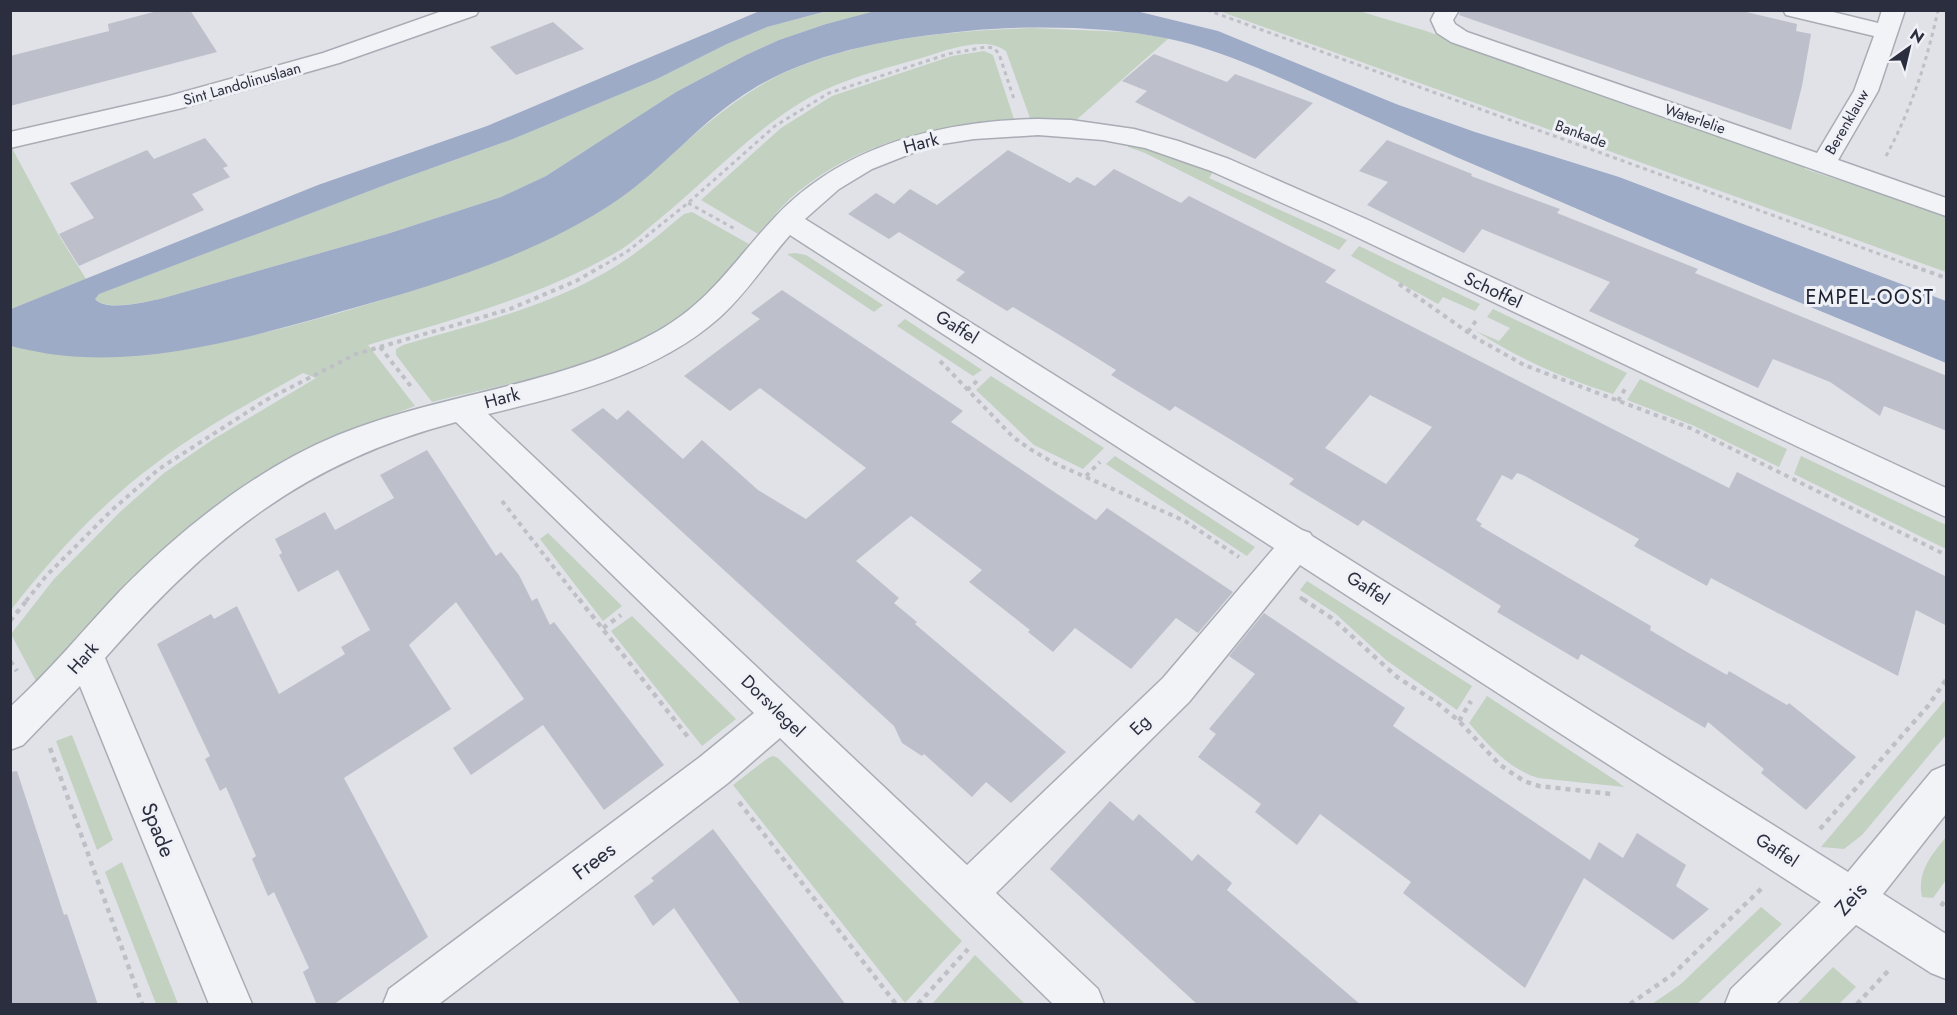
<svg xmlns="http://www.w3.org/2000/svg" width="1957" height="1015" font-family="Jost,sans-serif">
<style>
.green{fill:#c3d1c1}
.water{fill:#9dabc6}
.building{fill:#bdc0ca;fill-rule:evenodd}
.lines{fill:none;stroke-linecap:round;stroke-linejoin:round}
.street-casing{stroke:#a9acb5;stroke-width:3}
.path-far2{stroke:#bec0c6;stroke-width:3;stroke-dasharray:4 4;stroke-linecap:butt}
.path-far1{stroke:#bec0c6;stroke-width:4;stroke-dasharray:4.5 4.5;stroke-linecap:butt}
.path{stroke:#bec0c6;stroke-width:4.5;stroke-dasharray:5 5;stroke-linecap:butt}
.street{fill:#f2f3f6;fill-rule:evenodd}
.labels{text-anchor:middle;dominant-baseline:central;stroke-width:6;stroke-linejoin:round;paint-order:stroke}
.far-street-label{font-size:15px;fill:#2a2e3e;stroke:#eff1f6}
.street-label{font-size:18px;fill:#2a2e3e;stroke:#eff1f6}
.neighbourhood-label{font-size:20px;letter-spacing:1.5px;fill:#1c1f2f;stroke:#eff1f6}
.near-street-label{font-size:21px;fill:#2a2e3e;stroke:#eff1f6}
</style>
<rect width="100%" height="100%" fill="#e0e2e8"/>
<g class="green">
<path d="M827,11H879L826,24L779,40L746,55L676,92L546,176L501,197L387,234L160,299C144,302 106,312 94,298L98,294L393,182L513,139L657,79L727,44L767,27Z"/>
<path d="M1219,11H1359L1426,31L1805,165V169L1946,215V272Z"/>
<path d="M1032,28L1127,32L1169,38L1074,122L1030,118L1006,51C985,36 951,49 928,56C884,69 835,80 797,105C746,137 704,183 657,221C646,230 634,241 622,249C543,296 455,319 368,345L415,406L338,435L37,683L11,634L54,579L120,512L164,473L212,440L316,378L303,373C253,401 201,429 155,464C102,503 51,558 11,610V346C121,371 235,342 342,312C440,283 529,253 617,200C632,190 645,176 659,165C700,130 739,93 788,71C865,38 950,31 1032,28Z"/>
<path d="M984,51L993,55L1014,119C938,124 860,142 799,191C784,203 771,219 758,234L701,200L781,128L832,96L952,56Z"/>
<path d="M1128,145L1161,153L1213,172L1209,178L1347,240L1339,250L1145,153L1128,147Z"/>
<path d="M12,148L58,234L86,279L11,309L10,149Z"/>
<path d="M692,212L749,244C733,264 718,285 698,302C624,365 523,379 432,402L396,355V349L403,345C482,322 566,303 634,254C651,242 668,227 684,214Z"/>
<path d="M1359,246L1480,304L1475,311L1443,297L1438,304L1351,256Z"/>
<path d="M795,253L806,255L883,305L874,312L787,254Z"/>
<path d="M1493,309L1627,373L1613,394C1565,379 1519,359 1476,331L1499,341L1510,328L1487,317Z"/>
<path d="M905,319L982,370L973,376L897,326Z"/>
<path d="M991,376L1104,448L1083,469L1034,445L976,390Z"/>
<path d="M1640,379L1787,449L1779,467L1692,425L1627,400Z"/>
<path d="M1115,456L1255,547L1247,556L1106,464Z"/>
<path d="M1801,456L1946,525V549L1794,474Z"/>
<path d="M548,533L622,606L603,621L540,539Z"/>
<path d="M1307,581L1472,686L1457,710L1386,660L1336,614L1300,590Z"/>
<path d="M632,616L736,719L702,746L611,631Z"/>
<path d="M1487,696L1615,780L1624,787L1538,778C1509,769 1489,746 1469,723Z"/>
<path d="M1946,699V735L1862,835L1844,849L1821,847Z"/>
<path d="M72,735L113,840L97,850L56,741Z"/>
<path d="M773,756L778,758L962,941L905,1003L733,785L768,758Z"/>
<path d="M1946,837V880L1933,898L1922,897C1917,871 1931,856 1946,837Z"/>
<path d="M122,862L178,1004H156L105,872Z"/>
<path d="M1761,907L1782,924L1698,1003L1652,1004L1681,984Z"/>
<path d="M975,955L1025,1004H932Z"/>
<path d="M1833,967L1856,987L1839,1004H1797Z"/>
</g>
<path class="water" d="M762,10L827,11L767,27L727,44L657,79L513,139L393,182L99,294L95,299C106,312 144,302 160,299L387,234L501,197L546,176L676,92L746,55L779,40L826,24L879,10H1132L1218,31L1396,104L1475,132L1619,177L1946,301V363C1798,302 1650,241 1503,177C1439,150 1376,121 1312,92C1265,71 1216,48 1165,38C1106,26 1028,25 967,31C891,38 803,53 739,98C696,127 662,169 619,199C535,256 436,285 339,312C259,335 166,361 83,357C59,356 34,352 11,346V309L318,185L487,126Z"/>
<g class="building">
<path d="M161,10H190L217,52L10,106V56L109,31L108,24Z"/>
<path d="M1461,10H1738L1797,24L1796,31L1811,34L1802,86L1791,130L1459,15Z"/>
<path d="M553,22L584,49L516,75L490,47Z"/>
<path d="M1154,54L1227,82L1235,74L1313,103L1255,159L1135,102L1147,91L1122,81Z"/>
<path d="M205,138L228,166L223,168L230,177L192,194L204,210L79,266L59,234L94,218L70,183L147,150L154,159Z"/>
<path d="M1387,140L1472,174L1471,176L1560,209L1557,213L1698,269L1695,273L1947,376V431L1884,406L1880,416L1830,382L1773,359L1758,388L1589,311L1610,282L1482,229L1464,253L1367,205L1388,182L1359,171Z"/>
<path d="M1008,150L1070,183L1077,177L1095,186L1114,169L1181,203L1189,196L1336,270L1325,282L1646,446L1729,488L1737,472L1947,577V626L1916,610L1898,676L1711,578L1707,586L1634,546L1639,539L1523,475L1517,473L1512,480L1502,475L1476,520L1482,524L1480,526L1651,626L1650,630L1687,652L1727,675L1729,671L1787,705L1789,703L1856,757L1806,810L1761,773L1764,769L1708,722L1705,728L1581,654L1578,660L1497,612L1501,606L1363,520L1358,526L1289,484L1294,479L1233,441L1175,406L1170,411L1111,375L1116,370L1063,337L1013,307L1007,311L956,280L965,272L899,232L889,239L848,214L876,193L894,204L910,189L937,205ZM1370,395L1432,427L1386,484L1325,448Z"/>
<path d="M782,290L963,411L951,422L1035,479L1096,520L1107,508L1233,592L1198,633L1176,618L1131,669L1075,628L1053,652L1028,632L1030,630L969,582L982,570L911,516L856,561L899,598L894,603L917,622L915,624L1066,752L1011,803L986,782L972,797L924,754L922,756L902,743L894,726L571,430L603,408L617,420L628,410L683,459L702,440L758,490L806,519L866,468L760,388L730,411L684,376L760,319L751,313Z"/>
<path d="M427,450L496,556L501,552L519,575L532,601L537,598L550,625L554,622L664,765L604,810L543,725L471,775L453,748L524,699L456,602L409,645L451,709L344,778L428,937L333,1005H317L303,972L309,968L274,892L268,896L252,859L256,856L226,787L220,791L205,759L210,756L157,644L211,614L214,619L237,606L279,694L345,654L341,647L370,630L338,570L298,592L279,555L282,553L275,539L325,512L335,530L394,498L380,475Z"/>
<path d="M1264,613L1405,708L1393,726L1590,860L1599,842L1623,858L1637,833L1686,865L1676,886L1709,909L1673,940L1584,878L1525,988L1403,893L1411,882L1320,814L1297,845L1255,812L1261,804L1198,757L1216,734L1209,729L1255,674L1229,656Z"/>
<path d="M17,771L64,915L67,914L98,1005H10V772Z"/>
<path d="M1110,801L1133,821L1139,814L1192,861L1198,854L1232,883L1227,890L1361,1005H1198L1050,869Z"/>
<path d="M713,829L766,899L846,1005H741L674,908L653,926L634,896L654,881L651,878Z"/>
</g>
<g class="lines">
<g class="street-casing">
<g id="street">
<path d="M445,10H479L476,15L339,63L182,108L10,148V132L169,96L323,53Z"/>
<path d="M1436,10H1459L1453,20L1455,24L1467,32L1817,153L1854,91L1874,36L1786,15L1783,10H1825L1878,23L1882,10H1905L1878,91L1838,160L1946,198V216L1451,42L1437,33L1431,20Z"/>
<path d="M1038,119L1071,120L1134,129L1178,141L1229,159L1366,219L1946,488V517L1325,222L1211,171L1145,148L1103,140L1038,135L974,139L942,144L920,150L872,169L839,189L805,219L1302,530L1310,533L1312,536L1848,872L1932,771L1946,765V814L1883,894L1946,934V979L1931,973L1856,925L1776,1004H1725L1731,989L1821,902L1300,565L1189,702L996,893L1098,989L1104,1004H1053L780,738L728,783L439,1004H383L389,989L700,757L754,713L456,422C301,463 209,540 105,658L252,1004H209L80,686L23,745L10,750V707C50,671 83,630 120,591C182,528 256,469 338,435C443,392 559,387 658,331C711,301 736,258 776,216C845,144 941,121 1038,119ZM790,235L1274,548L1163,678L967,865L488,414C567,395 656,374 719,318C746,294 766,262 790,235Z"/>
</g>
</g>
<g class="path-far2">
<path d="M1207,10L1918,268"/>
<path d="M1886,156C1911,110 1927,61 1938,10"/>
<path d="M688,203L735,229"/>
<path d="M599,268L628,251L688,203L775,126L829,93L948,54L986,47L994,48L999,54L1014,99"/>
</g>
<g class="path-far1">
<path d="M1913,266L1946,278"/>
<path d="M1399,284L1476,338L1524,365L1690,428L1946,555"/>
<path d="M1468,332L1478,318"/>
<path d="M380,347L413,389"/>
<path d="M940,361L1013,437L1030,449L1054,463L1185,521L1239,557"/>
<path d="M967,390L978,380"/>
<path d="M1618,401L1625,389"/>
<path d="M1086,476L1100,462"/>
<path d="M502,501L580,601"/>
<path d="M1300,597L1305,601"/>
<path d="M26,601L46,576L112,510L159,469L266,400L356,354L510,309L576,281L602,266"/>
</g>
<g class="path">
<path d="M579,599L688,737"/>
<path d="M1303,599L1333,619L1397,677L1436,702L1459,721L1500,765L1524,781L1539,786L1611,794"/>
<path d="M10,621L28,599"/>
<path d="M603,628L621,615"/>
<path d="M10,661L17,671"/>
<path d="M1459,721L1471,701"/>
<path d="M50,748L142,1004"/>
<path d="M739,802L896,1004"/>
<path d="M1820,829L1928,706L1946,680"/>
<path d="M1941,906L1946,899"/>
<path d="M918,1004L968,949"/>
<path d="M1630,1004L1672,975L1762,888"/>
<path d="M1857,1004L1889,970"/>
</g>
<use href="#street" class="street"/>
</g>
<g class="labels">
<g class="far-street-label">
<text transform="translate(242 84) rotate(-16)">Sint Landolinuslaan</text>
<text transform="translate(1695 119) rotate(19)">Waterlelie</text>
<text transform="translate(1847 122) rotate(-60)">Berenklauw</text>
<text transform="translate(1581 134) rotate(20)">Bankade</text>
</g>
<g class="street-label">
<text transform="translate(921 143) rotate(-15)">Hark</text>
<text transform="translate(1493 290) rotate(25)">Schoffel</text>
<text transform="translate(957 327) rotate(32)">Gaffel</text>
<text transform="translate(502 398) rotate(-15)">Hark</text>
<text transform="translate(1368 588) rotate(33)">Gaffel</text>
<text transform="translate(83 658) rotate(-48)">Hark</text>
<text transform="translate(773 706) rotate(44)">Dorsvlegel</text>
<text transform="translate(1140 725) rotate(-44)">Eg</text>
<text transform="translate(1777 850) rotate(33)">Gaffel</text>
</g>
<g class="neighbourhood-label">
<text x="1870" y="297">EMPEL-OOST</text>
</g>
<g class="near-street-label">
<text transform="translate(158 830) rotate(68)">Spade</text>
<text transform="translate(594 861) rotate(-37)">Frees</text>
<text transform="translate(1851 899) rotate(-48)">Zeis</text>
</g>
</g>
<rect width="1957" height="1015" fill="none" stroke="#2a2e3e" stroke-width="24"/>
<g transform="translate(1909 48) rotate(34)" stroke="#eff1f6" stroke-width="4.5" paint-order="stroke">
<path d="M0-4.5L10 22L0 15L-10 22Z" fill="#2a2e3e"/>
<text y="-9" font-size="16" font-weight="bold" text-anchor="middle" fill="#2a2e3e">N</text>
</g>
</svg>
